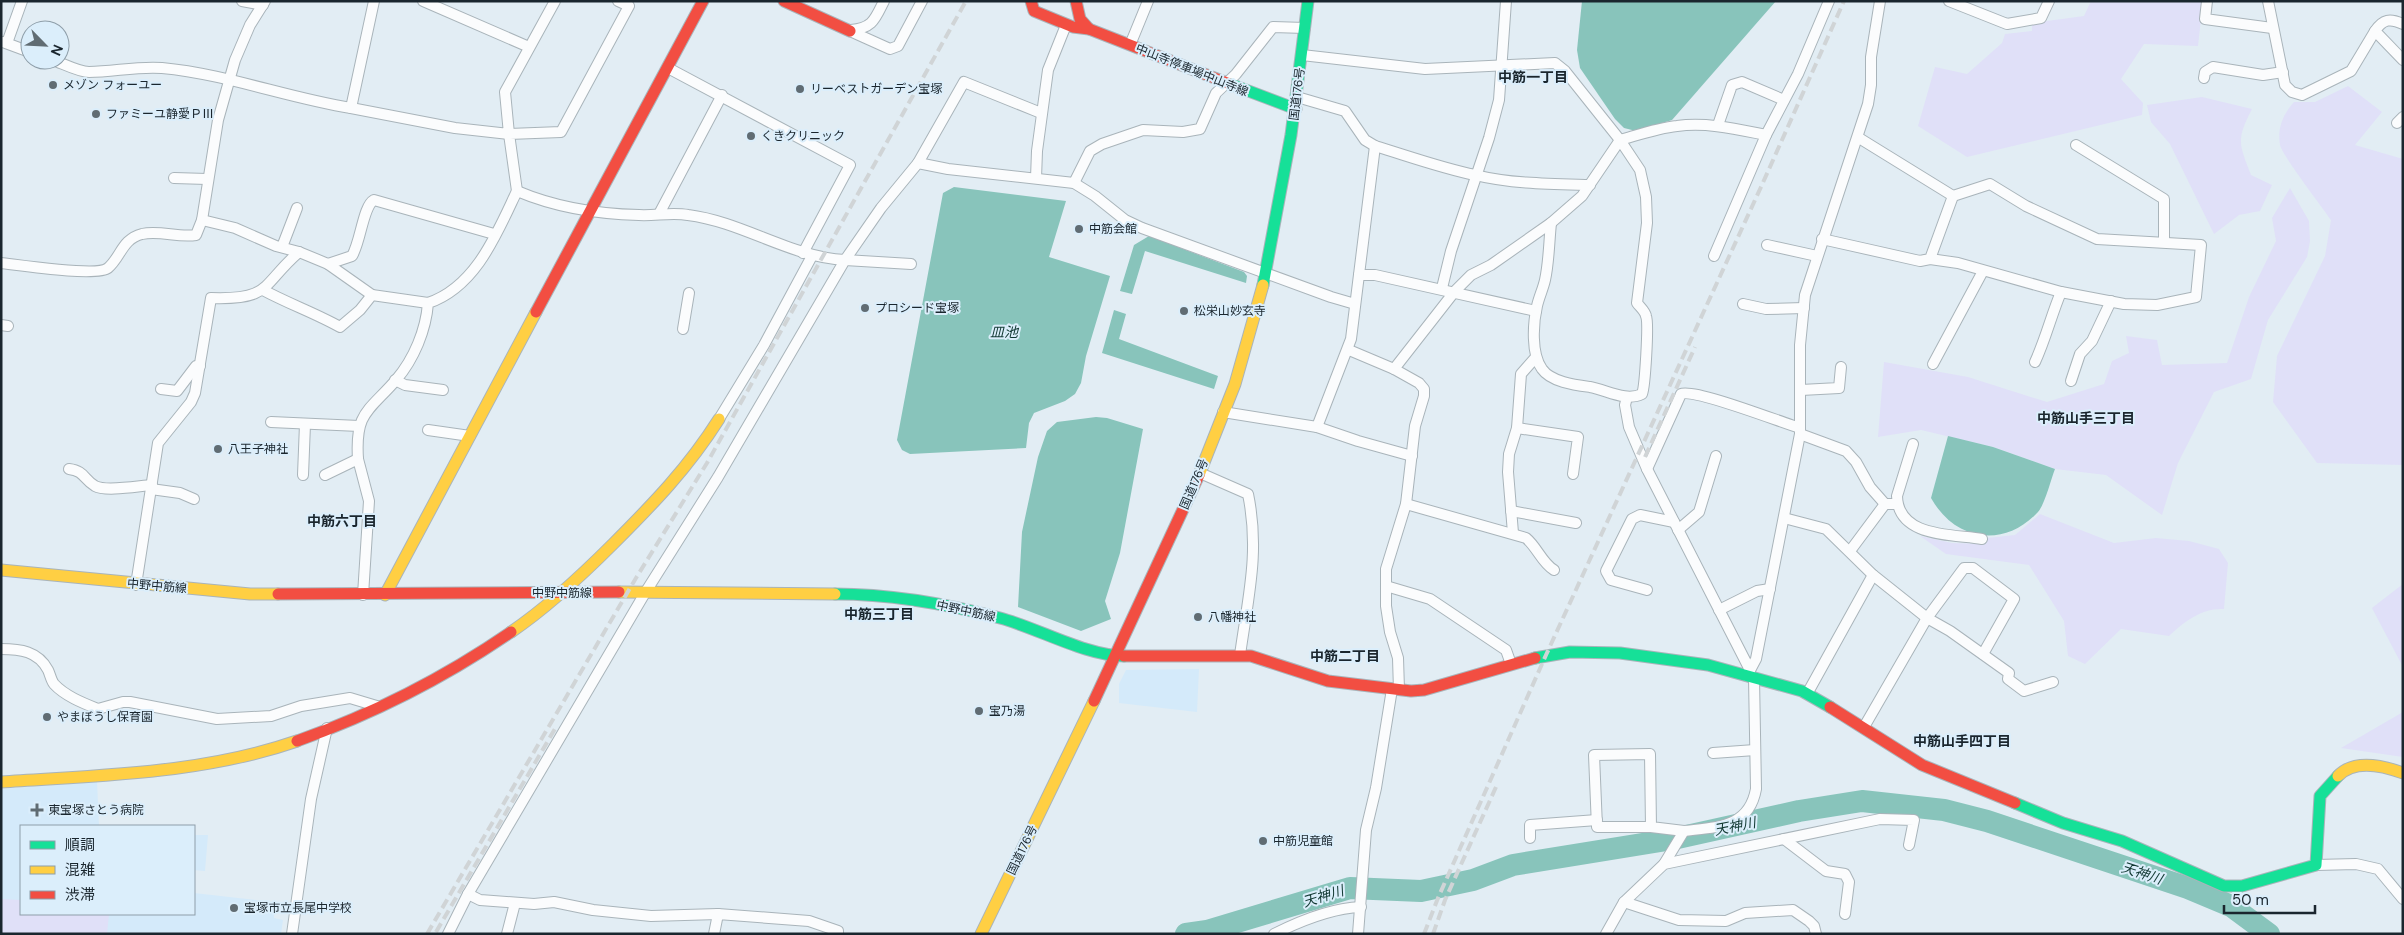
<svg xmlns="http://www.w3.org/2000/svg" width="2404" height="935" font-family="'DM Sans','Noto Sans JP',sans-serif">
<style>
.built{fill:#d4eafa}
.green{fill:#e0e0f8}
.water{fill:#88c4bb}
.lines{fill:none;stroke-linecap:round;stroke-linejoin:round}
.river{stroke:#88c4bb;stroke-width:22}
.street-casing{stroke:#a9b4ba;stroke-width:12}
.fast-casing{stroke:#a9b4ba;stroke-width:13}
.slow-casing{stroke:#a9b4ba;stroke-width:13}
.jam-casing{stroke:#a9b4ba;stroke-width:13}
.street{stroke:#fbfcfd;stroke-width:10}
.fast{stroke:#16e098;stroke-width:11}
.slow{stroke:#ffcf43;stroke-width:11}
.jam{stroke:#f24e42;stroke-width:11}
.rail{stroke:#d0d4d6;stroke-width:4;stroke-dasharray:10 5;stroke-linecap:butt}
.poi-dot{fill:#606c73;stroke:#dbeefb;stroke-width:2}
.labels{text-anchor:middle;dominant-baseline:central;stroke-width:4;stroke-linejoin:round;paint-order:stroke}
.street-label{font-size:12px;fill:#1a262e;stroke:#dbeefb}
.poi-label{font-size:12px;fill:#1a262e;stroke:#dbeefb;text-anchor:start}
.neighbourhood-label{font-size:14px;font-weight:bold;fill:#1a262e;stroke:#dbeefb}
.water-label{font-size:14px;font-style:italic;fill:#113832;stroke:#dbeefb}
</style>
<rect width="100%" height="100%" fill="#e2edf4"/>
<g class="built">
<path d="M1199,669L1197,712L1119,703V684L1126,670Z"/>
<path d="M97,782L99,826H21V914H194V893L274,902V918L283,920L281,934H1V789Z"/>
<path d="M194,835H208L205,871L194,870Z"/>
</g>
<g class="green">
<path d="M2091,1H2203L2198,46L2144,44L2121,79L2143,103L2142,115L1967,157L1918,126L1935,67L1967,74L2002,43L2005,34L2032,31V23L2084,16Z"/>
<path d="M2348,86L2382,112L2355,145L2403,159V465L2317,463L2273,402L2277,356L2325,256L2331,220C2322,207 2282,155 2280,145C2277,129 2283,114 2294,102H2315Z"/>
<path d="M2202,97L2252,109C2236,140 2239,143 2251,175L2272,185L2260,211L2239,215L2214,234L2170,144L2151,122L2147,105Z"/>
<path d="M2290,188L2309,221L2310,241L2307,257L2268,320L2251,379L2214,392L2178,463L2162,515L2106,475L2055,469L1993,447L1921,430L1878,437L1884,362L1968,377L2047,402L2104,384L2112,361L2129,353L2126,336L2157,340L2162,365L2227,363L2249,297L2276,241L2272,218Z"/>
<path d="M2040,514L2114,543L2156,538L2189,541L2219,549L2228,563L2224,609C2201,608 2184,622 2169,636L2121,629L2085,664L2068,656L2064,621L2029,565L1946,554L1920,536L1952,543L1986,544L1987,538L2015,535Z"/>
<path d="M2403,584V667L2372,608Z"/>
<path d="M2403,712V757L2341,748Z"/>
<path d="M1,899L21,900V914H109L107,934H1Z"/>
</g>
<g class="water">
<path d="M1582,1H1776L1672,120L1636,131L1624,128L1615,119L1580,68L1577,50Z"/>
<path d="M954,187L1066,201L1049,257L1110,276L1086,356L1081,383L1075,394L1065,401L1034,413L1029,423L1026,448L910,454L902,450L897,440L943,193Z"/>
<path d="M1149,236L1244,272L1247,276L1246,283L1145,251L1132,294L1120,291L1134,245Z"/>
<path d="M1114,310L1126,314L1119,339L1218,376L1214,389L1102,353Z"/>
<path d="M1096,417L1107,418L1143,429L1120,553L1105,601L1111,619L1081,631L1018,607L1022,532L1038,457L1047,431L1057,422Z"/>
<path d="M1948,436L1993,447L2055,469C2051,479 2045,504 2038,512C2004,549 1955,541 1931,498Z"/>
</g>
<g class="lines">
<path class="river" d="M1186,934L1207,931L1350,888L1421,891L1473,880L1513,865L1673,839L1799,811L1862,801L1944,810L1987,821L2188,888L2231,906L2269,934"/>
<g class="street-casing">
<g id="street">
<path d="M242,1L263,5"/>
<path d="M374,1L351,108L455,128L509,134L505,92L555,1"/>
<path d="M423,1L529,47"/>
<path d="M1949,1L2007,24L2041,18L2049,1"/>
<path d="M2207,1L2205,19L2272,28"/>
<path d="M2268,1L2285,85L2292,92L2302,95L2351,71L2375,31"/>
<path d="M2403,24C2390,18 2383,19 2375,31L2403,60"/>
<path d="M851,30C873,28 875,19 884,1"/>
<path d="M850,31L890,49L898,46L922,1"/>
<path d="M3,42L30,52"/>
<path d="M7,43L22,1"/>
<path d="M1130,45L1148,1"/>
<path d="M1302,55L1425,69L1555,63L1565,71L1620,140L1640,170L1646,197L1647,223L1637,303C1640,307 1645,311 1646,316C1649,323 1645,387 1642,394C1626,402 1607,390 1590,387C1575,385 1551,382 1542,369C1531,354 1533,323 1537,306C1539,297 1543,289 1545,280C1549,262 1549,242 1551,223"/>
<path d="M53,60C64,64 79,72 89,72C113,72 137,66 162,68C226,74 288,98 351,108"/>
<path d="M668,68L850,165L803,253"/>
<path d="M2204,78L2205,72L2213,67L2263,75L2283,72"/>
<path d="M1297,97L1345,111L1365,140L1375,146C1408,156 1441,168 1475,175C1512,184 1552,184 1590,185"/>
<path d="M2397,123L2403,117"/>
<path d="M1718,125L1732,85L1742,82L1784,100"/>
<path d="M1859,138L1953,196L1990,184L2026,206L2097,239L2201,245L2196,297L2157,305L2124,304L2061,292"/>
<path d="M2076,145L2164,199V241"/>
<path d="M918,163L964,82L1041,113"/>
<path d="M174,178L207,179"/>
<path d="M1036,178L1037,151L1048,70L1066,25"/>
<path d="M1074,183L1090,151L1102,144L1143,130L1183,132L1200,129L1216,93L1236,74L1273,27L1305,28"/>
<path d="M517,191L509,134L561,132L629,6L618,1"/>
<path d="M659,214L722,95"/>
<path d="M202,220L235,228L276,246L299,252L328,264L352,256C361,241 363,206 374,200L494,234"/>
<path d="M1822,239L1920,261L1930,259L1953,196"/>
<path d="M1767,245L1817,256"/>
<path d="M282,247L297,208"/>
<path d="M1714,256L1766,135L1798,74L1829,1"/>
<path d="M1930,259L1958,263L2061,292C2051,316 2046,338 2035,362"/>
<path d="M1,263C19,265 97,277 108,268C121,257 122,239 142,234C160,230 178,238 196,235L202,220L218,120L235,60L250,25L265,1"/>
<path d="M328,264L372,295"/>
<path d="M1359,275H1375L1536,311"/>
<path d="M1442,288L1451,251L1489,138L1499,100L1506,1"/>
<path d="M263,290C289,304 315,313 340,327L360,310L372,295L428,303"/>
<path d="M1743,304L1766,309L1804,308"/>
<path d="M1,325L8,326"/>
<path d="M683,329L689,293"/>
<path d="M1349,350L1394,369L1419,383L1424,389V396L1415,426L1406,504L1386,569V606L1390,632L1398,658L1399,690"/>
<path d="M1933,364L1983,271"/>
<path d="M1394,369L1455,291L1471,275L1491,265L1551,223L1582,196L1620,140C1638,135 1658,128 1677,126C1707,122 1736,129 1766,135"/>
<path d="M395,380L405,385L443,390"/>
<path d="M2071,381L2080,354L2092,341L2111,301"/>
<path d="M161,389L177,391L196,366H200"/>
<path d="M1801,390L1839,388L1841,367"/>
<path d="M1627,397L1625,405L1629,427L1647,469L1750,670"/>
<path d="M1223,412L1317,427L1358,441L1412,456"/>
<path d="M719,419L764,345L812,256"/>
<path d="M271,422L359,426"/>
<path d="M1317,427L1351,339L1375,146"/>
<path d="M1517,428L1578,437L1573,474"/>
<path d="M428,430L470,436"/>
<path d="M1800,434L1846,451L1856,462L1870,487L1885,504H1897"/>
<path d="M1913,444L1897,496C1898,538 1953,534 1982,539"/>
<path d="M358,459C355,412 368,412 396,380C414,359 426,330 428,303C476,287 497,233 517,191C557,208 596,214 639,215C655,216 672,212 688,215C743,222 790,257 845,260L881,208L918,163L948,169L1074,183L1095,196L1125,220L1142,228L1331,297L1355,304"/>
<path d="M69,469C85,471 83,479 95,486C106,492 138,486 152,485"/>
<path d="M1647,469L1681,394C1694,388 1780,422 1800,428"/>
<path d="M1200,473L1248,494C1260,552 1248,597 1240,655"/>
<path d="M303,475L305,424"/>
<path d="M325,475L358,459L369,501L363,595"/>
<path d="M151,489L180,493L194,499"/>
<path d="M1406,504L1526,538C1537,547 1542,563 1554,570"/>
<path d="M1511,511L1576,523"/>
<path d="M1784,518L1826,529L1873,575L1927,618L1950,631L2009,673L2008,679L2024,691L2053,682"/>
<path d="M1678,530L1699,512L1716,456"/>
<path d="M1513,533L1508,472L1509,454L1517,428L1521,374L1536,357"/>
<path d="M1850,551L1885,504"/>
<path d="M136,585L158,443L191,402L195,393L211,298C272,300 261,285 299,252"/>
<path d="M1386,586L1430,599L1506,650L1511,664"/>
<path d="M1647,590L1611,580L1606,571L1632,519L1640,515L1674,522"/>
<path d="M1719,610L1757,591L1770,589"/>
<path d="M1,649C20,649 38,651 48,670C50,674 51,680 54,684C65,696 83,703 98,709L123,702H130L217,719L271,716L301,706L350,698L380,707"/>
<path d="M1747,676L1756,659L1800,434V345L1805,295L1868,104L1871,85V57L1880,1"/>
<path d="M1807,694L1873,575"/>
<path d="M1864,727L1927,618L1964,568H1973L2014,599L1983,654"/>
<path d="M1713,753L1755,750"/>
<path d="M1651,827L1650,754L1594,755L1597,827H1651L1684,831"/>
<path d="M1530,838V825L1597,820"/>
<path d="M1784,839L1826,871L1845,874L1849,882L1845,914"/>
<path d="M1664,864L1684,831C1717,827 1749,828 1756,789L1754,678"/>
<path d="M2316,865L2356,864L2378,869L2403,899"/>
<path d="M468,894L480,900L534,904L554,902L593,910L651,916L718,914"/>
<path d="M1624,902L1679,920L1726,921L1745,913L1793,910L1809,921L1814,926L1816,934"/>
<path d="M292,934L311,799L327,728"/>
<path d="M448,934L468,894L645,593L718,477L845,260L911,264"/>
<path d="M507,934L515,903"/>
<path d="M714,934L718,914L809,921L838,931V934"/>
<path d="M1274,934C1300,921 1331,908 1361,907"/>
<path d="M1358,934L1366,830L1376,788L1392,689"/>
<path d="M1606,934L1624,902L1664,864L1880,819L1914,820L1909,845"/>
</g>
</g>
<g class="fast-casing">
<g id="fast">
<path d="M1230,84L1296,109"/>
<path d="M1263,285L1291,135L1308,1"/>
<path d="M835,594C890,594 947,604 1000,618C1038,628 1086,656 1124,656"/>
<path d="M1535,658L1570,652L1620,653L1708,665L1802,691L1830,707"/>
<path d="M2015,803L2063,823L2122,841L2224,886H2242L2316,865L2320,796L2338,776"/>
</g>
</g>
<g class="slow-casing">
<g id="slow">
<path d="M1199,475L1235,384L1263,285"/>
<path d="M1,570L250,594H278"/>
<path d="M619,592L835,594"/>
<path d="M385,595L536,312"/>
<path d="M511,632C548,607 581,576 613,544C653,504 688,468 719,419"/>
<path d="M2338,776C2355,758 2384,766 2403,773"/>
<path d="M1,782C100,775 202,774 297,741"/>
<path d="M981,934L1094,701"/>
</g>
</g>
<g class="jam-casing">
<g id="jam">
<path d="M784,1L850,31"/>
<path d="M1031,1L1034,11L1073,27L1089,29L1230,84"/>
<path d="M1076,1L1080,19L1089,29"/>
<path d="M536,312L703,1"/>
<path d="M278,594L619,592"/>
<path d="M1124,656H1251L1328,681L1411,691L1424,690L1535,658"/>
<path d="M1094,701L1199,475"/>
<path d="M1830,707L1922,765L2015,803"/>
<path d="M297,741C373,714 444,678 511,632"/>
</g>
</g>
<use href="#street" class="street"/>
<use href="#fast" class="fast"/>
<use href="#slow" class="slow"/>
<use href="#jam" class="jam"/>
<g class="rail">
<path d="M1645,457L1695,347"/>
<path d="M436,932L556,727"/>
<path d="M427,934L636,578L707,463L966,1"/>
<path d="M1424,934L1438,898L1546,655L1761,187L1844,1"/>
<path d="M1433,934L1445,900L1496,787"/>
</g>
</g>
<g class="poi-dot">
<circle cx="53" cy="85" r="5"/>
<circle cx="800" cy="89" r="5"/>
<circle cx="96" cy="114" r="5"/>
<circle cx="751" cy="136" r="5"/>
<circle cx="1079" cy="229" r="5"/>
<circle cx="865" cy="308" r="5"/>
<circle cx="1184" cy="311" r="5"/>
<circle cx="218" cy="449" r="5"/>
<circle cx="1198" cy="617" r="5"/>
<circle cx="979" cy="711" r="5"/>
<circle cx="47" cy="717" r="5"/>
<path d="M34.5 802.5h5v5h5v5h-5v5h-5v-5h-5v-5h5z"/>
<circle cx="1263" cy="841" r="5"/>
<circle cx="234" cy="908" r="5"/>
</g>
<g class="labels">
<g class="street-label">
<text transform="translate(1192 70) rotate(22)">中山寺停車場中山寺線</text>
<text transform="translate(1297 94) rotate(-83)">国道176号</text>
<text transform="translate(1194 484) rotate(-67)">国道176号</text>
<text transform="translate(157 586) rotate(5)">中野中筋線</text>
<text x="562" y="593">中野中筋線</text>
<text transform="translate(966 611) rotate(12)">中野中筋線</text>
<text transform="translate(1022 850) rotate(-64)">国道176号</text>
</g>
<g class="poi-label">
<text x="63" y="85">メゾン フォーユー</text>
<text x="810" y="89">リーベストガーデン宝塚</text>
<text x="106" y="114">ファミーユ静愛ＰⅢ</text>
<text x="761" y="136">くきクリニック</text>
<text x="1089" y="229">中筋会館</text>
<text x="875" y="308">プロシード宝塚</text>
<text x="1194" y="311">松栄山妙玄寺</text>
<text x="228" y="449">八王子神社</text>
<text x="1208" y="617">八幡神社</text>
<text x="989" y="711">宝乃湯</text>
<text x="57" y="717">やまぼうし保育園</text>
<text x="48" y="810">東宝塚さとう病院</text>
<text x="1273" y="841">中筋児童館</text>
<text x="244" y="908">宝塚市立長尾中学校</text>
</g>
<g class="neighbourhood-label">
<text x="1533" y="77">中筋一丁目</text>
<text x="2086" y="418">中筋山手三丁目</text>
<text x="342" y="521">中筋六丁目</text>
<text x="879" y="614">中筋三丁目</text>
<text x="1345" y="656">中筋二丁目</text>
<text x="1962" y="741">中筋山手四丁目</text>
</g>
<g class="water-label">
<text x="1004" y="332">皿池</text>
<text transform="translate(1735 826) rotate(-11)">天神川</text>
<text transform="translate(2142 873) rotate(18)">天神川</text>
<text transform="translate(1323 896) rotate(-17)">天神川</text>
</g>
</g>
<rect width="2404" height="935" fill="none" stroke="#1a262e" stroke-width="5"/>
<rect x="20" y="825" width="175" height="90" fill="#dbeefb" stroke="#8e9ea9"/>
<rect x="30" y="841" width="25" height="8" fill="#16e098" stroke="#8e9ea9"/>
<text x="65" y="850" font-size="15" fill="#1a262e">順調</text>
<rect x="30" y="866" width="25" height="8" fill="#ffcf43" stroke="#8e9ea9"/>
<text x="65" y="875" font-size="15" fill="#1a262e">混雑</text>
<rect x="30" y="891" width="25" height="8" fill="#f24e42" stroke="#8e9ea9"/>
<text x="65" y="900" font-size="15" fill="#1a262e">渋滞</text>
<g transform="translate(45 45) rotate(114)"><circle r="24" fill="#dbeefb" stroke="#8e9ea9"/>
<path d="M0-4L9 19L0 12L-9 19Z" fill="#606c73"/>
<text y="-8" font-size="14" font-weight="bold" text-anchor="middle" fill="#1a262e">N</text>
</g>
<path d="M2224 905v8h91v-8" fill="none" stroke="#1a262e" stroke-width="2.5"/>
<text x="2232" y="905" font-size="15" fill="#1a262e" stroke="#dbeefb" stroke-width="4" paint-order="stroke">50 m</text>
</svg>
